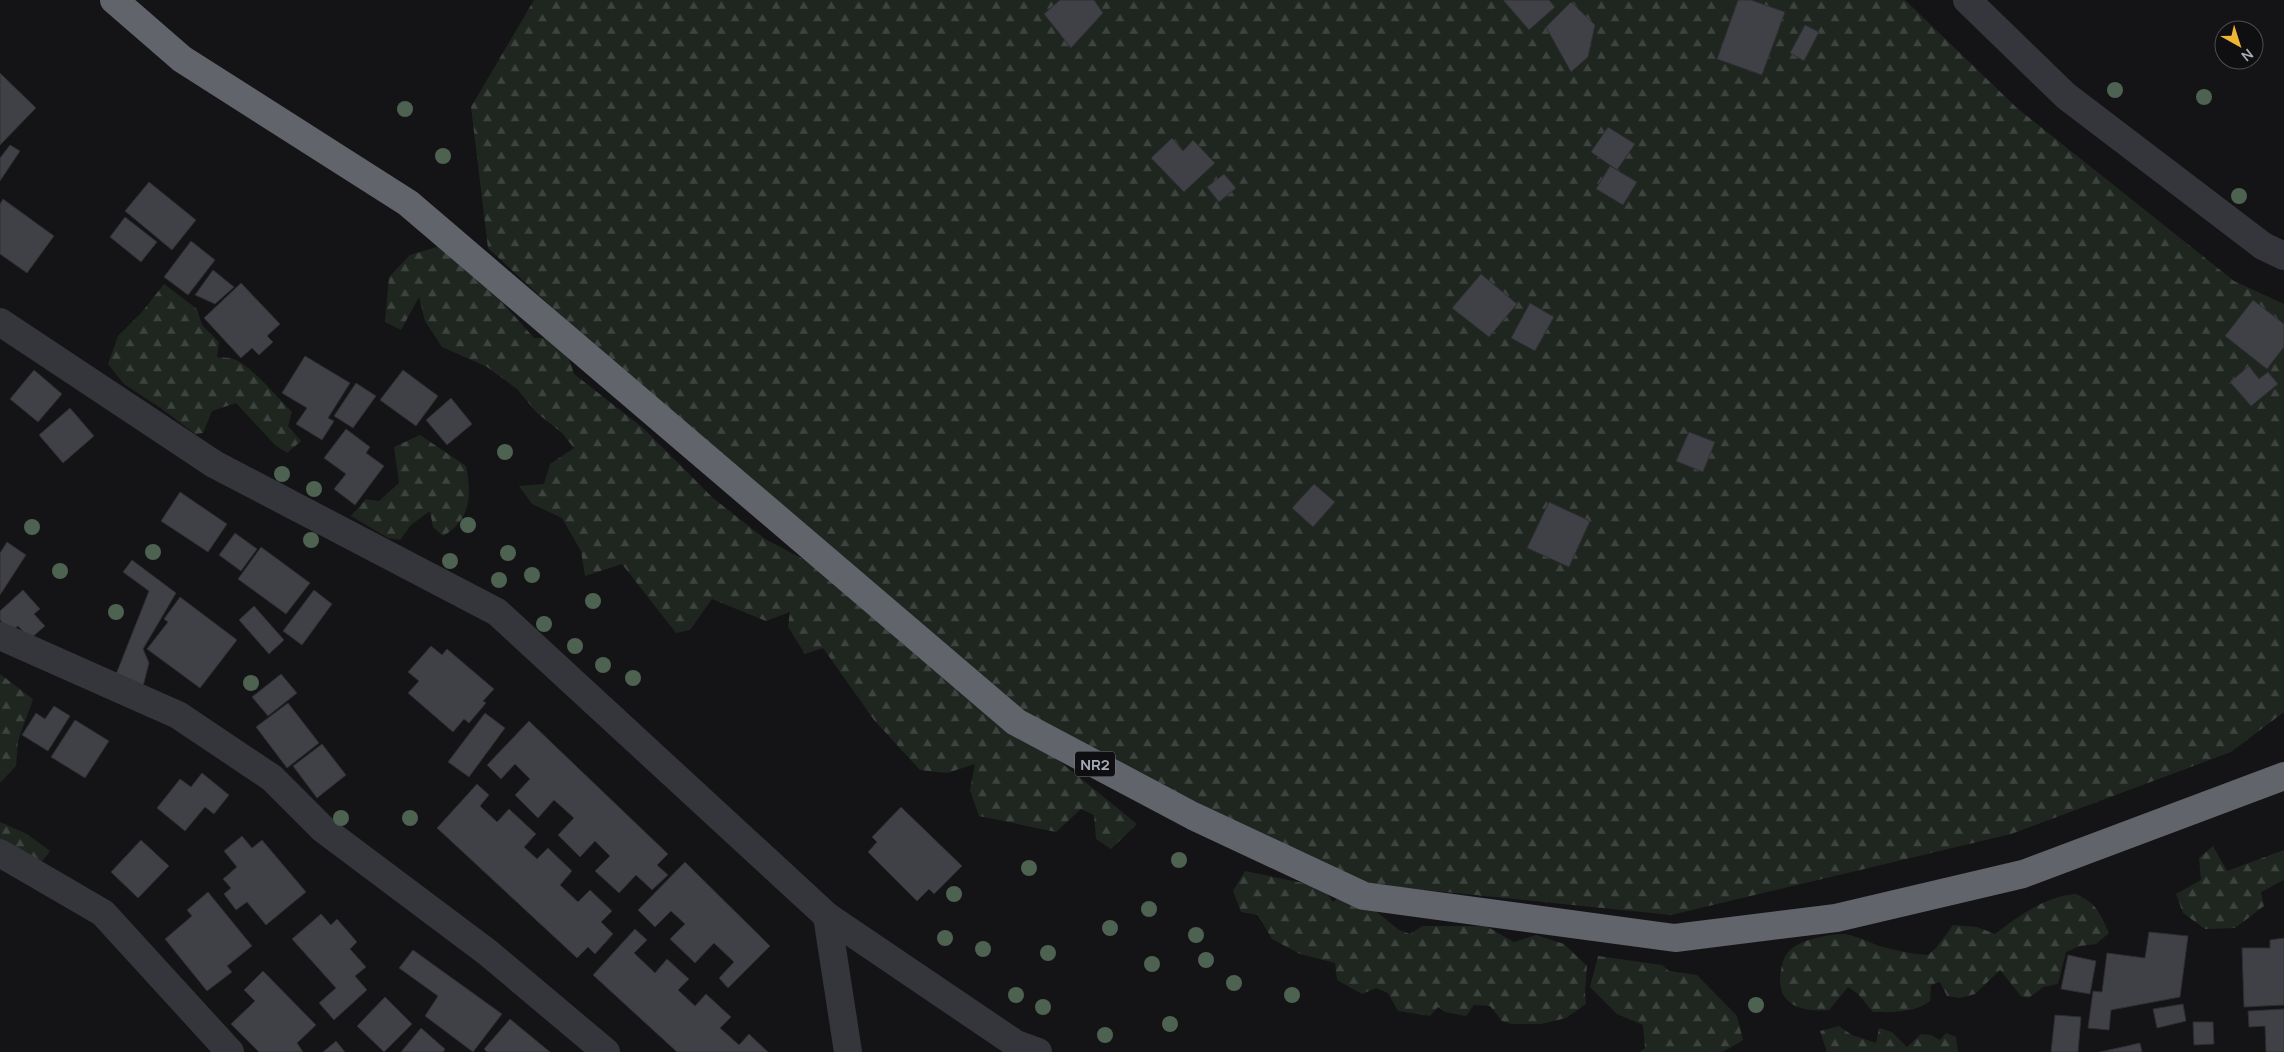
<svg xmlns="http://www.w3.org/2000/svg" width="2284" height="1052" font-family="Manrope,sans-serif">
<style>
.forest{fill:url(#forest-firs)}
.building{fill:#404146;stroke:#2e2e32}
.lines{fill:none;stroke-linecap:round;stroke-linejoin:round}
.street{stroke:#35363b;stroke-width:28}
.highway{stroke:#62646c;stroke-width:28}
.tree{fill:#4e6251}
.labels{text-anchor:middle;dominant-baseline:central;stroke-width:5;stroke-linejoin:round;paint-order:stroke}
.shield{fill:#0f0f11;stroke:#797c84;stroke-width:1}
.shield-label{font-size:15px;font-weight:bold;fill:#a6abb6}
</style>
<defs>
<pattern id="forest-firs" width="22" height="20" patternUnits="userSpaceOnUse" patternTransform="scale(1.25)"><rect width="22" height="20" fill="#1f2620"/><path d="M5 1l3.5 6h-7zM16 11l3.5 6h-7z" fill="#3d433e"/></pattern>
</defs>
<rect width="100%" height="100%" fill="#141416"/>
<g class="forest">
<path d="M534,0H1905L2017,108L2234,281L2284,304V712L2231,752L2011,834L1671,915L1358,883L1023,715L700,444L488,248L471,107Z"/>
<path d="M440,246L487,285L534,338H547L567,352L574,374L643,428L713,498L765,539L822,569L1137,824L1111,849L1096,839L1094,815L1081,809L1056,832L979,816L970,790L975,764L947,773L920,770L874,720L823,648L805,654L788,627L790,612L766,621L712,599L690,630L676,633L622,564L585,576L581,551L562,518L532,504L519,486L544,484L550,464L574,448L562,433L537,413L517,389L487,367L442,347L425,321L419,297L401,330L385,322L389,277L410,255Z"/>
<path d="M164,284L197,309L202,325L219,342L217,357C222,358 229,357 233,359C249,363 279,399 292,412L288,426L301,441L287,453L275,445L236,403L212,411L203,433L195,434L162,409L124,384L108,364L118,336L142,312Z"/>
<path d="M420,435L466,466C472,495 471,520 443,536L433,527L430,511L411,525L400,540L388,538L351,516L366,499L379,501L399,483L394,447Z"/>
<path d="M0,674L33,699L18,741L16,766L0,783Z"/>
<path d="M0,822L27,834L50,851L36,869L0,848Z"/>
<path d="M2213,846L2227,871L2284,850V880L2261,892L2264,906L2235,928L2205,929L2183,913L2176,894L2201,880L2199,858Z"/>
<path d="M1245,871L1322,887L1333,902L1342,895L1367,904L1399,930L1410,934L1422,926H1486L1514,942L1536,935L1564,944L1587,966L1585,992L1586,1004L1566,1018L1541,1024H1511L1502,1021L1490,1006L1474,1005L1466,1016L1445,1012L1438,1007L1430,1016L1398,1011L1388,993L1376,988L1362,994L1337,980L1335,963L1300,954L1272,939L1258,915L1241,912L1233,891Z"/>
<path d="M2075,894C2096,902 2100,913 2109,933L2096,944L2080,946L2066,952L2058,984L2043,987L2029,998L2021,996L2000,970L1975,994L1960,998L1947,996L1940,982L1931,985L1930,1001C1915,1013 1893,1012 1873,1012L1858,994L1848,987L1829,1010C1800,1013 1775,1004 1781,970C1782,963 1785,954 1791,949C1804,939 1826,935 1842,934C1852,933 1872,944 1883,947C1898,951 1913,954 1928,955L1936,948L1953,925L1977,927L1995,934C2018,916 2045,897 2075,894Z"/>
<path d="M1598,956L1662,965L1669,971L1697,975L1737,1016L1743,1040L1723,1052H1640L1645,1048L1643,1025L1617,1014L1590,987Z"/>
<path d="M1839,1026L1852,1035L1876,1043L1879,1028L1892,1032L1907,1047L1921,1034L1931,1035L1940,1040L1946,1033L1956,1037L1958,1052H1827L1820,1031Z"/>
</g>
<g class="building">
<path d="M1060,0H1094L1103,13L1071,48L1044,14Z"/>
<path d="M1503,0H1549L1555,7L1529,30Z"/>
<path d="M1738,0H1751L1785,12L1762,75L1717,59Z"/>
<path d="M1571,2L1595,25L1588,57L1571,72L1546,27Z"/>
<path d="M1805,25L1819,32L1804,61L1790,53Z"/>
<path d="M0,73L36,108L0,145Z"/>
<path d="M1608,127L1635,144L1617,170L1591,152Z"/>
<path d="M1172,138L1183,151L1193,140L1215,163L1184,192L1151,158Z"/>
<path d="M10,145L20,151L0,181V158Z"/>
<path d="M1610,166L1637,182L1623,205L1596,189Z"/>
<path d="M1224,174L1236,188L1219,202L1207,187Z"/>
<path d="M149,182L196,220L172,250L125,211Z"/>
<path d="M3,199L54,236L27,273L0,254V204Z"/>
<path d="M125,217L157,242L141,262L110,237Z"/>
<path d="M191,241L215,260L188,295L164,277Z"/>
<path d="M213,270L234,287L215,304L195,295Z"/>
<path d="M1481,274L1517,304L1489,337L1452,308Z"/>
<path d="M241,283L280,324L267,336L273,342L259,355L252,348L241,358L204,318Z"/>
<path d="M2253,300L2284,324V347L2267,369L2225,336Z"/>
<path d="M1530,303L1554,317L1535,351L1511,338Z"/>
<path d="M305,356L350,383L328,418L334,421L322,440L296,424L307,408L282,393Z"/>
<path d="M2249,366L2259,379L2268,372L2278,384L2251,406L2230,382Z"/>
<path d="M34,370L62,394L38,422L10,399Z"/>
<path d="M403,370L438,396L416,426L380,400Z"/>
<path d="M356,383L376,396L353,428L334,416Z"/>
<path d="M451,398L472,424L447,445L426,420Z"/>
<path d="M70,408L94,436L63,463L39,435Z"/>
<path d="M346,429L370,447L366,453L384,466L355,505L334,489L346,474L324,458Z"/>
<path d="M1689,432L1715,442L1703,472L1676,461Z"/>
<path d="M1314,484L1335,502L1313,527L1292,508Z"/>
<path d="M180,492L227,524L208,552L161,521Z"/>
<path d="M1549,502L1590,521L1569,567L1527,548Z"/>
<path d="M235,533L257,549L241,571L219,555Z"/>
<path d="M7,542L26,555L0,595V553Z"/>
<path d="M261,547L310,583L286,614L238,579Z"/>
<path d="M132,560L176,593L143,649L149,663L142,690L113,682L149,591L123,572Z"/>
<path d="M23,590L40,609L34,614L45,626L30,639L18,626L10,632L0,620V611Z"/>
<path d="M314,590L332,604L302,645L283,631Z"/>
<path d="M180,597L237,640L200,688L147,649L168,622L164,619Z"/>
<path d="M254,606L284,640L269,654L239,620Z"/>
<path d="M431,646L442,655L447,649L494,689L483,701L486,703L469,723L464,719L453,732L408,693L419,681L408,672Z"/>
<path d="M281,674L297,693L268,716L252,697Z"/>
<path d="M288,703L319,743L287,768L256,727Z"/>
<path d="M54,706L70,716L48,751L22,735L36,713L45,719Z"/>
<path d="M485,713L505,728L469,777L448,762Z"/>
<path d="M75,720L109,741L85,778L51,757Z"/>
<path d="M529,721L668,854L657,865L668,875L652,890L636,875L619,893L595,871L610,856L595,841L580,857L558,835L574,818L554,800L538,818L515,795L530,779L515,764L501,779L487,765Z"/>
<path d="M322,744L346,775L317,798L293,766Z"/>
<path d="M202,773L229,795L214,814L205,807L185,831L157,808L180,779L191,787Z"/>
<path d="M477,784L489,795L480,806L497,822L509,809L536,834L524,847L537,859L548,848L572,871L560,885L578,902L590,890L612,911L601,922L613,934L595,954L588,947L577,958L437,828Z"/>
<path d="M901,807L962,866L934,894L929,889L917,901L868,852L877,842L872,837Z"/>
<path d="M242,836L252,848L262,840L306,892L266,925L247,902L236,910L224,894L231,888L223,879L237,867L224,851Z"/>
<path d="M141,840L169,866L138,898L111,872Z"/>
<path d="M685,862L770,946L728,988L719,978L734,962L714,943L695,963L670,939L685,924L671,911L655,927L638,910Z"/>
<path d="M208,892L252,946L227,966L232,972L207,991L165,939L192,916L187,910Z"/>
<path d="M321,914L331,925L337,919L357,942L350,949L366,967L355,976L367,990L334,1020L319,1003L336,988L292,939Z"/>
<path d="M635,929L647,940L634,953L655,973L667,959L689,979L678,990L695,1006L706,994L731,1017L720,1028L739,1045L749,1034L768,1052H677L593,975Z"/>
<path d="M2149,932L2188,936L2180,997L2111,1010L2109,1030L2088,1028L2093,991L2102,992L2107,953L2145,958Z"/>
<path d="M2284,938V1005L2244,1007L2242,948H2270V940Z"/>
<path d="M413,950L502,1014L473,1052L425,1016L438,996L399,968Z"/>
<path d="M2068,955L2096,961L2090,994L2061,989Z"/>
<path d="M263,971L316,1025L297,1043L303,1052H259L231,1024L255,1001L244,990Z"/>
<path d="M385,997L412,1024L384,1052L357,1026Z"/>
<path d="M2183,1004L2186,1021L2157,1028L2153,1009Z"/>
<path d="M2284,1009V1052H2266L2265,1026L2249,1027L2248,1011Z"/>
<path d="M2055,1015L2081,1017L2078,1052H2051Z"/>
<path d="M510,1019L550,1052H487L484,1049Z"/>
<path d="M2193,1022H2213L2214,1044L2194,1045Z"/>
<path d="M421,1028L445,1049L443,1052H401Z"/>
<path d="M336,1041L345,1052H323Z"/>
<path d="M2140,1043L2142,1052H2100Z"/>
</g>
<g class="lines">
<g class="street">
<path d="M1967,0L2066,96L2263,246L2284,256"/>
<path d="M0,322L214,464L497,612L827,916L1016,1044L1038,1052"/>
<path d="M0,636L178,715L272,778L323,829L487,952L606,1052"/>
<path d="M0,853L103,913L230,1052"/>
<path d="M827,916L848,1052"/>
</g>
<path class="highway" d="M114,0L182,59L408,203L1016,722L1193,816L1364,896L1675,938L1836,918L2023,874L2284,776"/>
</g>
<g class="tree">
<circle cx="2115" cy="90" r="8"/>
<circle cx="2204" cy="97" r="8"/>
<circle cx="405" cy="109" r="8"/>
<circle cx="443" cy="156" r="8"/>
<circle cx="2239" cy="196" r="8"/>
<circle cx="505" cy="452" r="8"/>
<circle cx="282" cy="474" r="8"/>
<circle cx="314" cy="489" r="8"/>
<circle cx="468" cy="525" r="8"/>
<circle cx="32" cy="527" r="8"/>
<circle cx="311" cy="540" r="8"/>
<circle cx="153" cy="552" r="8"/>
<circle cx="508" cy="553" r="8"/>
<circle cx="450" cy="561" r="8"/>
<circle cx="60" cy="571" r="8"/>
<circle cx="532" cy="575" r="8"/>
<circle cx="499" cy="580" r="8"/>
<circle cx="593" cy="601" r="8"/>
<circle cx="116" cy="612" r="8"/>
<circle cx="544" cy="624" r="8"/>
<circle cx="575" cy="646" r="8"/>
<circle cx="603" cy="665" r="8"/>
<circle cx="633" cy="678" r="8"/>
<circle cx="251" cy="683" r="8"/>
<circle cx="341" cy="818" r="8"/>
<circle cx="410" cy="818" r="8"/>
<circle cx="1179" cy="860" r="8"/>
<circle cx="1029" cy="868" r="8"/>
<circle cx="954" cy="894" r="8"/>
<circle cx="1149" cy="909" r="8"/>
<circle cx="1110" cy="928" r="8"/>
<circle cx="1196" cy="935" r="8"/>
<circle cx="945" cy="938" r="8"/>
<circle cx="983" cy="949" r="8"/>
<circle cx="1048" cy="953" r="8"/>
<circle cx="1206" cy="960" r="8"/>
<circle cx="1152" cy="964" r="8"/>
<circle cx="1234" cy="983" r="8"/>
<circle cx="1016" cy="995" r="8"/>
<circle cx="1292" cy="995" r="8"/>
<circle cx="1756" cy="1005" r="8"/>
<circle cx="1043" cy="1007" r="8"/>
<circle cx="1170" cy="1024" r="8"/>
<circle cx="1105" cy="1035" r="8"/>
</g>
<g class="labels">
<rect class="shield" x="1075" y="751.5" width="40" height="25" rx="4"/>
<g class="shield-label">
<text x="1095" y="764">NR2</text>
</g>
</g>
<g transform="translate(2239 45) rotate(141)"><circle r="24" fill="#0f0f11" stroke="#4b4d53"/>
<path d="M0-4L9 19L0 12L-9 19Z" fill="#edb535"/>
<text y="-8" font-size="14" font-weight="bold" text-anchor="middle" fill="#a6abb6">N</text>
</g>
</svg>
